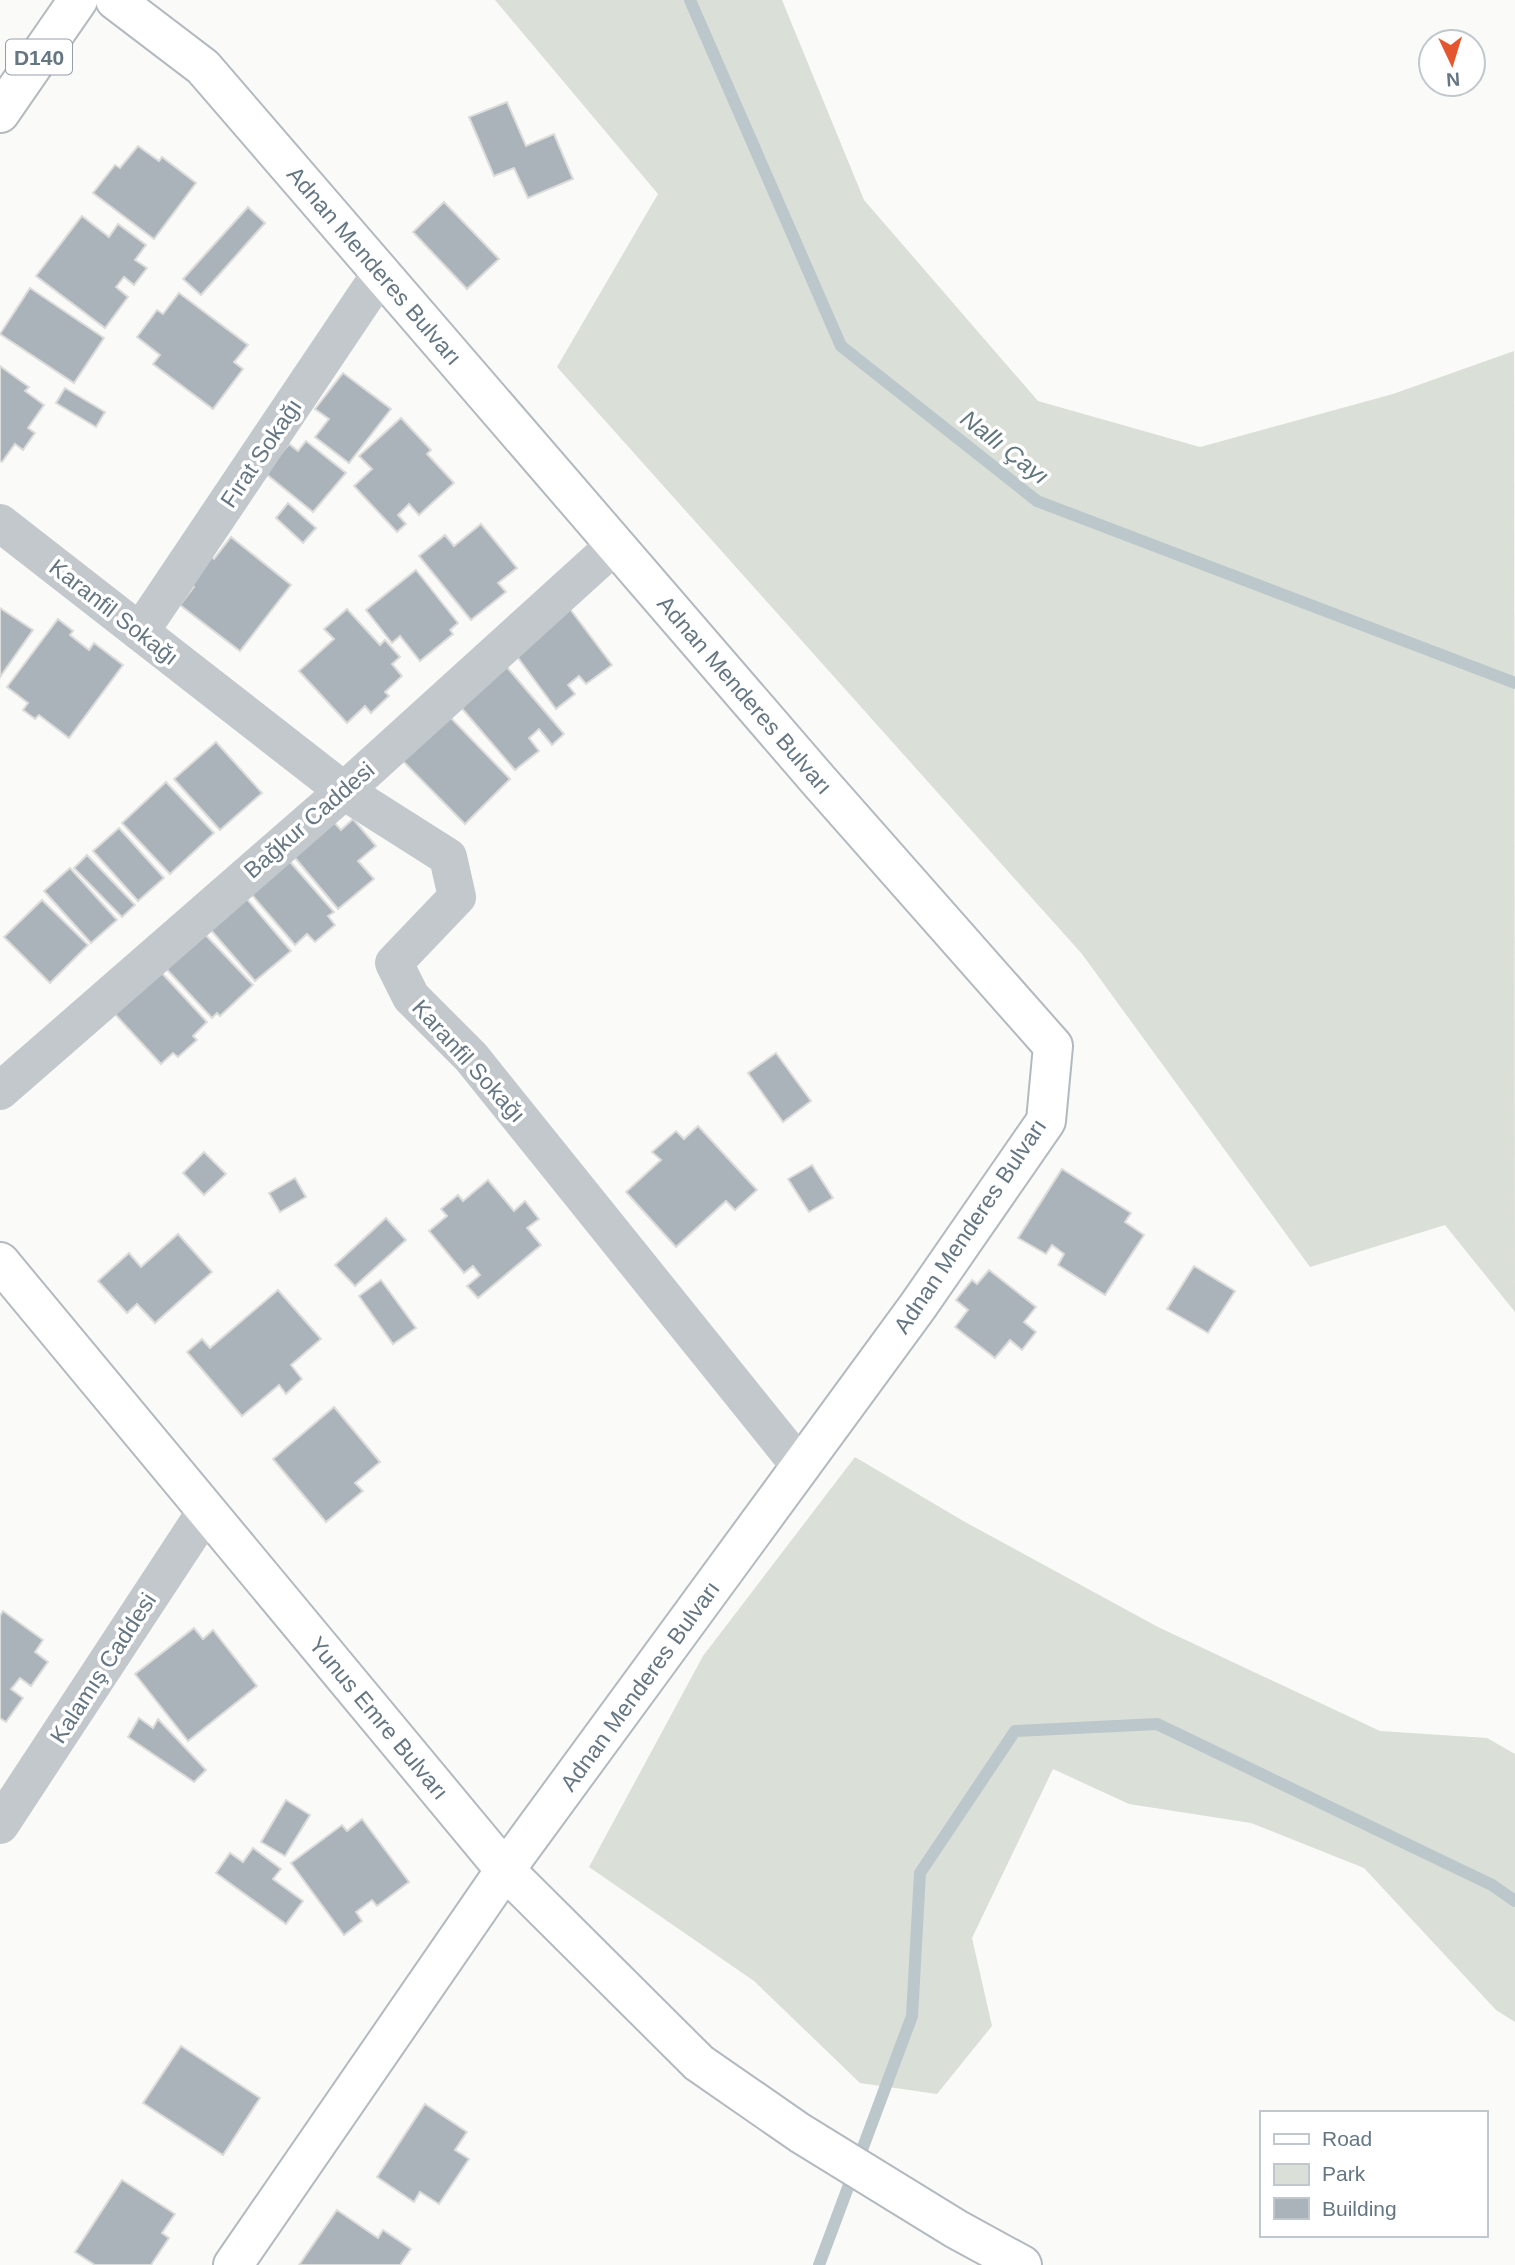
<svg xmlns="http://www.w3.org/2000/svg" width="1515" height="2265" font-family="Arial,sans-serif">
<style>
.green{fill:#dadfd7}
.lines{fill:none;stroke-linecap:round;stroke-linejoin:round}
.stream{stroke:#bbc7cb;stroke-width:12}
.building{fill:#aab3b9;stroke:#dcdcda;stroke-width:2}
.secondary-casing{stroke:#b3babf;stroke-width:42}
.primary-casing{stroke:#b5babe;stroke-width:42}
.street{stroke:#c3c8cc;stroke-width:38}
.secondary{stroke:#fff;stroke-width:38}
.primary{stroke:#fff;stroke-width:38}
.labels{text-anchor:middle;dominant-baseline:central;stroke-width:7;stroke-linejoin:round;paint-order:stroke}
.shield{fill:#fff;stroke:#939fa8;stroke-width:2}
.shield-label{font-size:21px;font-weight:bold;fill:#657683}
.street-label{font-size:23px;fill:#657683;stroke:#fff}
.water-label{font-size:24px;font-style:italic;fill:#60757c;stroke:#fff}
</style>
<rect width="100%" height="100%" fill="#fafaf8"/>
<g class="green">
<path d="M495,0H782L864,200L1038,401L1200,447L1393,394L1514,351L1515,1312L1445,1225L1310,1267L1082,954L557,367L658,194Z"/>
<path d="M855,1457L965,1522L1158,1627L1380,1731L1487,1738L1515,1754V2022L1496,2010L1364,1868L1251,1823L1129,1804L1053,1769L972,1938L992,2026L937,2094L860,2083L754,1981L589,1867L703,1656Z"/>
</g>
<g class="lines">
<g class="stream">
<path d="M690,0L841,346L1037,501L1515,683"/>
<path d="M819,2265L912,2016L920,1873L1015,1731L1157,1724L1492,1885L1515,1901"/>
</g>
</g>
<g class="building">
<path d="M507,102L526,146L554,134L573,179L528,198L514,168L494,176L469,117Z"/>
<path d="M138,146L159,161L162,157L196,183L154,239L93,193L115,165L120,168Z"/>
<path d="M444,202L499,259L467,289L413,232Z"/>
<path d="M248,207L265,223L201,295L183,279Z"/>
<path d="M82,216L109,237L118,224L146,245L135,260L147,268L134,285L124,277L116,287L128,297L105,328L36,276Z"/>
<path d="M30,288L104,338L74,383L0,334Z"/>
<path d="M179,293L248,345L234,362L243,369L213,409L153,364L160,355L137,337L157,310L163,314Z"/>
<path d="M0,366L29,387L25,391L44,405L28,428L35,433L23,450L15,444L2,462L0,461Z"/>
<path d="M343,373L391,409L349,463L315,437L329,419L315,409Z"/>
<path d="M65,388L105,412L96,427L56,403Z"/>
<path d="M401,418L431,450L427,454L454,483L419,515L409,504L398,515L406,524L397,532L354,486L372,469L359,456Z"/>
<path d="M306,441L346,473L313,512L265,473L289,444L298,451Z"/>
<path d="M288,503L316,528L303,543L276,518Z"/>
<path d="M481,524L517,568L498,583L506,592L471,620L419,556L445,535L454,546Z"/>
<path d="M231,537L291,585L240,651L180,605L194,587L186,580L206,554L214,559Z"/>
<path d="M416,570L458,623L450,630L453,634L420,661L400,636L392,643L366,610Z"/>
<path d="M0,608L33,630L0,677Z"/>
<path d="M347,609L380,645L385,640L400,657L392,664L402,676L385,692L389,696L371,713L365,706L347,723L299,671L334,639L324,629Z"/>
<path d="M570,609L612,665L586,684L579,676L568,685L575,694L556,709L513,651Z"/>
<path d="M58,619L73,631L70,635L89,650L94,643L123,665L69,738L39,715L35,719L23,710L28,703L7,687Z"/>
<path d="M506,666L564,734L552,745L539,729L529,738L539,751L515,770L459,705Z"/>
<path d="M447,714L510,779L465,824L401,759Z"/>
<path d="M216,742L262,793L220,830L174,779Z"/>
<path d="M166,782L214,833L170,874L122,823Z"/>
<path d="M331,819L341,830L353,819L376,846L358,861L374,879L338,909L291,853Z"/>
<path d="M119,828L164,878L138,901L93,851Z"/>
<path d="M87,855L135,905L122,917L74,868Z"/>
<path d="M285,856L334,912L328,916L335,925L315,942L307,934L295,945L247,889Z"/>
<path d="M70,868L117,920L91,943L44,891Z"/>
<path d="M240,891L291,951L255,981L204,922Z"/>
<path d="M42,900L88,945L50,983L4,937Z"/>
<path d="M198,927L253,985L220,1016L217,1013L212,1018L160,962Z"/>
<path d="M160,971L207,1022L193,1036L197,1040L178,1057L173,1053L161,1064L114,1013Z"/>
<path d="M776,1053L811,1101L783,1122L748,1073Z"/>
<path d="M698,1126L757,1190L735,1210L726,1201L676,1247L626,1192L661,1160L652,1152L676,1131L684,1139Z"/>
<path d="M204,1152L226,1174L204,1195L183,1173Z"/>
<path d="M812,1165L833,1198L809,1212L788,1179Z"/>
<path d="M1062,1169L1131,1213L1125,1222L1144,1235L1105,1295L1058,1265L1064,1254L1052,1245L1046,1254L1018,1238Z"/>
<path d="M295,1178L306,1197L280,1212L269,1193Z"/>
<path d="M488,1180L514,1211L525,1201L539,1219L527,1228L541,1245L478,1298L467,1286L480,1275L473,1266L464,1273L429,1231L447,1216L441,1209L458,1195L463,1201Z"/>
<path d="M386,1218L406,1240L355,1286L335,1265Z"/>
<path d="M178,1234L212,1272L155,1323L137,1304L127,1313L98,1281L129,1253L141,1267Z"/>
<path d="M1194,1266L1235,1291L1208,1333L1167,1309Z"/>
<path d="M989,1270L1036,1307L1024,1322L1036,1332L1022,1350L1010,1340L995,1358L955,1327L968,1310L956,1300L972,1280L977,1284Z"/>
<path d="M381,1280L416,1328L393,1344L359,1296Z"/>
<path d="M278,1290L321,1339L291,1365L302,1379L286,1394L279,1385L242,1416L187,1352L202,1339L210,1348Z"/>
<path d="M334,1407L380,1462L355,1483L363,1491L326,1522L273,1459Z"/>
<path d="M3,1611L43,1640L35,1652L48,1662L31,1686L20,1678L11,1689L23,1698L6,1722L0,1718V1616Z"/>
<path d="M194,1628L203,1639L213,1630L257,1686L188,1741L135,1674Z"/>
<path d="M139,1718L153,1728L158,1719L206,1770L194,1782L128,1737Z"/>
<path d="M286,1800L310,1815L285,1856L261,1842Z"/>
<path d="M362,1819L409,1882L377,1906L372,1900L356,1912L362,1921L344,1935L291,1863L342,1825L347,1831Z"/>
<path d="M253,1848L281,1869L273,1879L303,1901L286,1924L216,1873L230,1853L243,1862Z"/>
<path d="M181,2046L260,2098L223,2155L143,2103Z"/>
<path d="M425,2104L467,2132L455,2150L469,2159L439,2204L420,2192L414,2202L377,2177Z"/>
<path d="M122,2180L175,2214L162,2233L169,2238L151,2265H95L75,2252Z"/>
<path d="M337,2210L378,2238L383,2230L411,2249L400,2265H299Z"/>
</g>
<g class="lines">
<g class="secondary-casing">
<g id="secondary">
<path id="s1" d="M115,0L203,67L819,781L1053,1046L1046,1121L918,1306L505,1870L233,2265"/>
<path id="s2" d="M0,1262L505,1870L699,2063L800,2133L956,2229L1022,2265"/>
</g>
</g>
<g class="primary-casing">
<path id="primary" d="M0,113L78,0"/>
</g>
<g class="street">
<path d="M0,523L344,791L448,857L457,897L394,963L411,997L471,1057L800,1466"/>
<path d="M140,632L381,273"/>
<path d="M0,1091L344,791L615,545"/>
<path d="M0,1825L206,1511"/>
</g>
<use href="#secondary" class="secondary"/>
<use href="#primary" class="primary"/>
</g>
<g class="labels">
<rect class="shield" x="6" y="39.5" width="66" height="35" rx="5"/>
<g class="shield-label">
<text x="39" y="57">D140</text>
</g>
<g class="street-label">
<text stroke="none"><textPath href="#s1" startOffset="373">Adnan Menderes Bulvarı</textPath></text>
<text transform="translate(261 453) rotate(-56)">Fırat Sokağı</text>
<text transform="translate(114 612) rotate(38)">Karanfil Sokağı</text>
<text stroke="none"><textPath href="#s1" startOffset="940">Adnan Menderes Bulvarı</textPath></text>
<text transform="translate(309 820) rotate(-41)">Bağkur Caddesi</text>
<text transform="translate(469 1061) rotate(48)">Karanfil Sokağı</text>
<text transform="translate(970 1226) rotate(-56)">Adnan Menderes Bulvarı</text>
<text transform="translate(103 1668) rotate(-57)">Kalamış Caddesi</text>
<text transform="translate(640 1686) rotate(-54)">Adnan Menderes Bulvarı</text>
<text stroke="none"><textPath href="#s2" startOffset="593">Yunus Emre Bulvarı</textPath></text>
</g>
<g class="water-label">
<text transform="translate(1005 447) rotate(38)">Nallı Çayı</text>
</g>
</g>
<rect x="1260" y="2111" width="228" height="126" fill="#ffffff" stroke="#c1c8cd" stroke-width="2"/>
<rect x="1274" y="2134" width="35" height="10" fill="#ffffff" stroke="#c1c8cd" stroke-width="2"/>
<text x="1322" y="2146" font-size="21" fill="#657683">Road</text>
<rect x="1274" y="2164" width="35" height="21" fill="#dadfd7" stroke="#c1c8cd" stroke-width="2"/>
<text x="1322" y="2181" font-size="21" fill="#657683">Park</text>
<rect x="1274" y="2198" width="35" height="21" fill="#aab3b9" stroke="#c1c8cd" stroke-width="2"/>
<text x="1322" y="2216" font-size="21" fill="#657683">Building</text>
<g transform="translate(1452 63) rotate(176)"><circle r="33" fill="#ffffff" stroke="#c1c8cd" stroke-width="2"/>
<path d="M0-5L12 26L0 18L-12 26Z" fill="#e4572e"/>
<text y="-10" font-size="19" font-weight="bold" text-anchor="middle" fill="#657683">N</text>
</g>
</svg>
